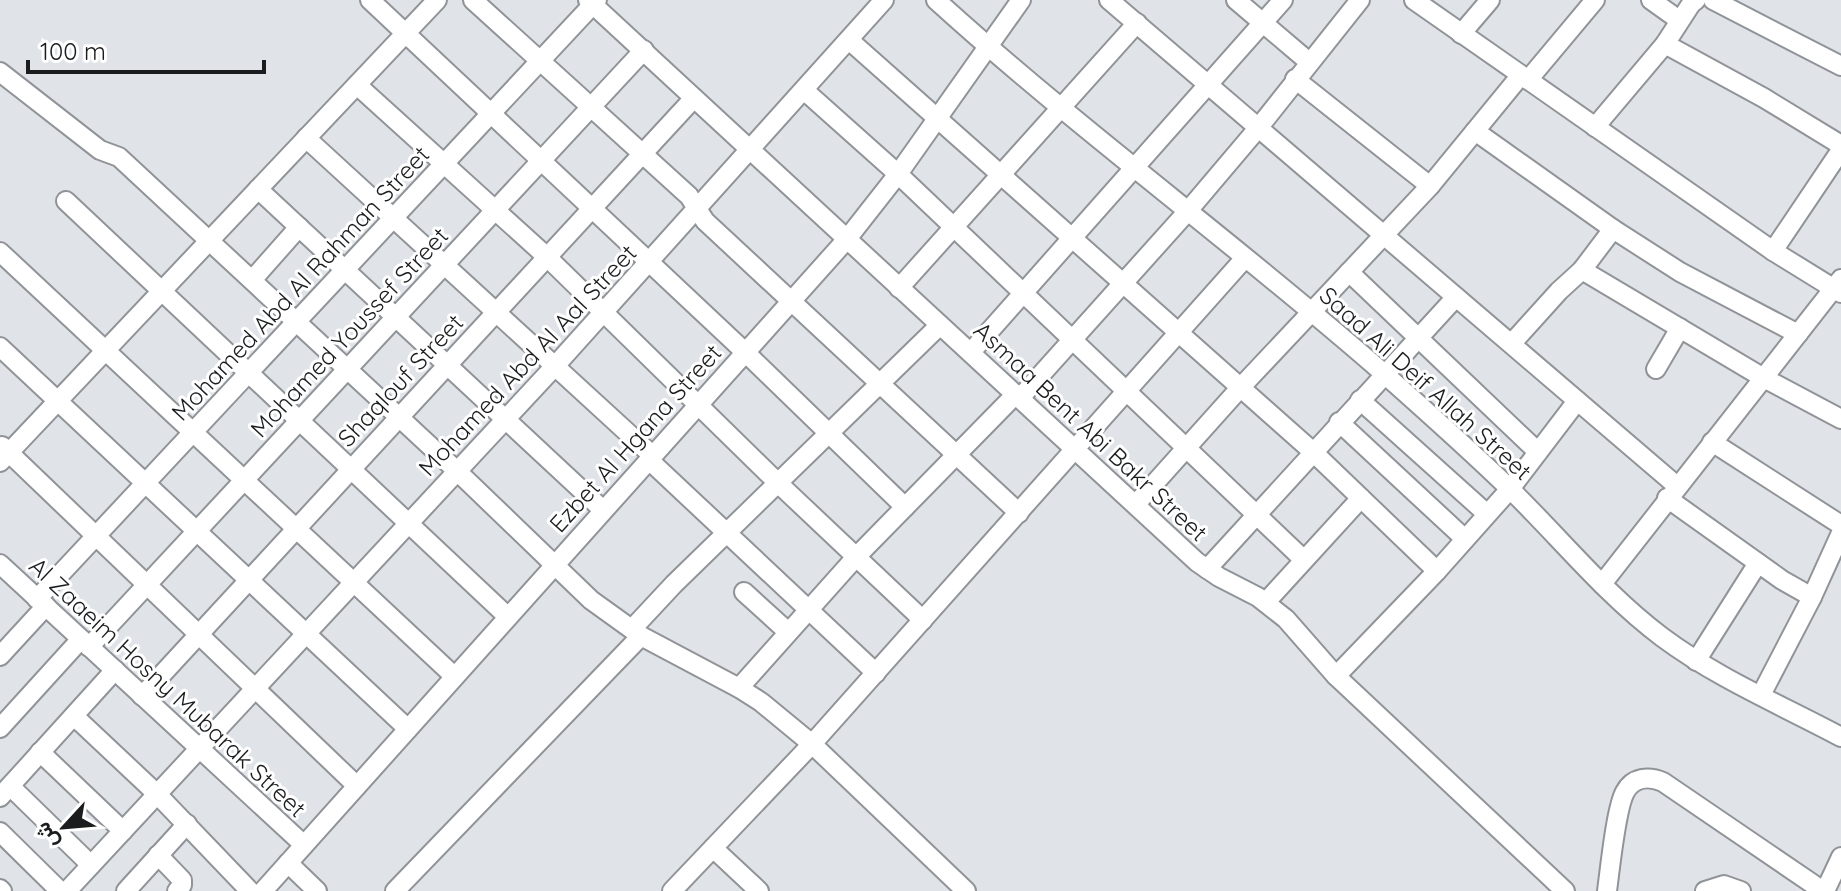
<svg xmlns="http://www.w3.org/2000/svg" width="1841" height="891" font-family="Quicksand,Vazirmatn,sans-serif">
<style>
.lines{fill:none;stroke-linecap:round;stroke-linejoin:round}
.minor-casing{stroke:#909498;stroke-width:22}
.minor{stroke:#fff;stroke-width:18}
.labels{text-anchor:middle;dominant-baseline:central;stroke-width:6;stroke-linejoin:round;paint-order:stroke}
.street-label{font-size:24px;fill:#1b1c1e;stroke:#fff}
</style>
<rect width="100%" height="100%" fill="#e0e4e9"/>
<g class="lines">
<g class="minor-casing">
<g id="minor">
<path d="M370,0L745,352L905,507"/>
<path d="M473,0L689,196L705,221L1019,513"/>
<path d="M588,0L1197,562L1219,577L1258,597L1286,619L1336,676L1565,891"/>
<path d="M936,0C1079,130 1236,244 1381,371C1425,410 1469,449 1511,490C1561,539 1606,595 1662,637C1717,678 1781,705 1841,737"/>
<path d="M1109,0L1677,486"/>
<path d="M1236,0L1309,62"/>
<path d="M1414,0L1773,251L1841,293"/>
<path d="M1651,0L1679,20"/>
<path d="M1713,0L1841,66"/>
<path d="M1461,34L1490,0"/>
<path d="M849,40L1312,451L1437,571"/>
<path d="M1665,44L1764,98L1841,145"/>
<path d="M0,72L100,150L119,157L457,471L591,600L641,636L739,688L761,702L812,744L966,891"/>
<path d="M1295,79L1430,186"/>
<path d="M1528,80L1595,0"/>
<path d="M357,85L547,257L779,484L923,620"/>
<path d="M805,91L898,174L1303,559"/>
<path d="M1595,127L1665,44L1691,4L1696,0"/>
<path d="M1475,131L1613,229L1680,272L1798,334"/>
<path d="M306,138L653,456"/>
<path d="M258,189L603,510"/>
<path d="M66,201L507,616"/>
<path d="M1773,251L1841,150"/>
<path d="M0,252L454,676"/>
<path d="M1582,270L1762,377L1841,419"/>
<path d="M1349,272L1538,452"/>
<path d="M253,279L299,227"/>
<path d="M899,288L1137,23"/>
<path d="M1512,343L1559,291L1582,270L1613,229"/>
<path d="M0,347L408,729"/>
<path d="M971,352L1283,0"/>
<path d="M1656,369L1680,328"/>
<path d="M1020,398L1187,212L1259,127L1360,0"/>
<path d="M1360,400L1487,514"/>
<path d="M1339,422L1465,539"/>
<path d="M1712,442L1841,525"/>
<path d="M2,446L357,786"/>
<path d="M649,460L876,673"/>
<path d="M0,462L437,0"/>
<path d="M1667,498L1782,580L1812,597"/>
<path d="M1136,504L1240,388L1430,186L1521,75"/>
<path d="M0,564L304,845"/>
<path d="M1207,569L1456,297"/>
<path d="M1602,584L1841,279"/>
<path d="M744,592L788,632"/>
<path d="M37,599L597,0"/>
<path d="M1266,602L1361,498"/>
<path d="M632,629L674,584L940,325"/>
<path d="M89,647L644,50"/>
<path d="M0,656L46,606"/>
<path d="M1696,661L1758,563"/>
<path d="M1336,676L1437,571L1510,489L1577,401"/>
<path d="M739,688L856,557L1016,394"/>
<path d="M1761,695L1812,597L1841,533"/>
<path d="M142,696L694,98"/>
<path d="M74,716L157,794L250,891"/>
<path d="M0,728L81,639"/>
<path d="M40,752L123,831"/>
<path d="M10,786L91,865"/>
<path d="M0,797L115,670"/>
<path d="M0,832L60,891"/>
<path d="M713,848L759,891"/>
<path d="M158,855L182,880V885L177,891"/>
<path d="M288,863L317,891"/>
<path d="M0,889L2,891"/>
<path d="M67,891L555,366L884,0"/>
<path d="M126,891L187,824"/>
<path d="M263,891L847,239L898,174L1021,0"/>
<path d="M395,891L641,636"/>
<path d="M672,891L812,744L1245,258"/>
<path d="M1607,891C1610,869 1616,808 1625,792C1633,777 1649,776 1663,782L1823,891"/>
<path d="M1705,891L1724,885L1741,891"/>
<path d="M1825,891L1841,857"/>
</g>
</g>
<use href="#minor" class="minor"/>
</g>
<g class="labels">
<g class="street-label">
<text transform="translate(300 283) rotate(-47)">Mohamed Abd Al Rahman Street</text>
<text transform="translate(349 332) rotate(-47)">Mohamed Youssef Street</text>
<text transform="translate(527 360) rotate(-47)">Mohamed Abd Al Aal Street</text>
<text transform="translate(400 380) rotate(-47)">Shaqlouf Street</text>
<text transform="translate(1426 383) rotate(42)">Saad Ali Deif Allah Street</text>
<text transform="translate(1091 431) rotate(43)">Asmaa Bent Abi Bakr Street</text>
<text transform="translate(635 438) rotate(-48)">Ezbet Al Hgana Street</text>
<text transform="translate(168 687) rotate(43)">Al Zaaeim Hosny Mubarak Street</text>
</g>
</g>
<g transform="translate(64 827) rotate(244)" stroke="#ffffff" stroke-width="6" paint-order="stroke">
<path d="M0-6L14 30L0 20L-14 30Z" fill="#1b1c1e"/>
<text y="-12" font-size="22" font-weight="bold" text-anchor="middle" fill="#1b1c1e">ش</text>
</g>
<path d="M28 60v12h236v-12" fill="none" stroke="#1b1c1e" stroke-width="4"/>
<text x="40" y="60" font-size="24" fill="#1b1c1e" stroke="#ffffff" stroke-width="6" paint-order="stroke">100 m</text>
</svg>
